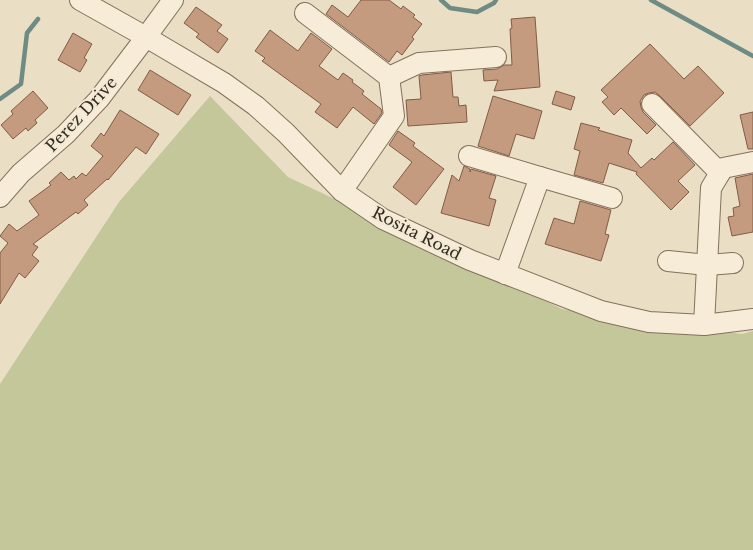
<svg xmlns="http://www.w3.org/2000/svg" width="753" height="550" font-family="'Libre Baskerville',serif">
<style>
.green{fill:#c3c79a}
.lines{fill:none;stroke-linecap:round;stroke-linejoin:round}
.stream{stroke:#6e8b84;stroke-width:4.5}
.building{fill:#c59b7f;stroke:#815c45}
.minor-casing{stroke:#84715d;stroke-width:22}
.minor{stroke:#f6ecd8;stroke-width:20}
.labels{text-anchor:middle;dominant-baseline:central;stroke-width:4;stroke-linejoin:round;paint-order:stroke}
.street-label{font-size:16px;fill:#352a1f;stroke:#f2e9d4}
</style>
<rect width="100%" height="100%" fill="#eadfc5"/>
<path class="green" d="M210,96L288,177L430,244L562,309L742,334L753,331V550H0V384L119,202Z"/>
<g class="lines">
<g class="stream">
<path d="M441,0L450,8L477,12L494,3L496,0"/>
<path d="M651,0L753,56"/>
<path d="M0,99L21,84L27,33L38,19"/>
</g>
</g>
<g class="building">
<path d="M361,0H389L401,9L403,6L415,15L413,17L422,24L412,37L414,39L402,55L397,51L389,62L326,14L332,5L348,17Z"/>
<path d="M196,7L222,25L217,31L228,39L218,53L196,37L199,34L184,23Z"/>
<path d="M535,17L540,87L494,91L498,80L484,81L483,70L497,69L504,65H512L510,29L512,28L511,19Z"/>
<path d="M270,30L298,51L311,33L332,49L319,66L338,80L343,73L353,80L352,82L364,91L362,94L381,109L382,113L374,124L353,107L337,128L315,112L321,104L262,61L265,58L255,51Z"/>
<path d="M73,33L92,44L84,58L87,60L80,72L58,60Z"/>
<path d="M650,44L684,79L698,66L724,93L690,126L660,96L655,92L649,93L644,95L640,101L641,107L643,112L656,125L647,134L621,108L614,115L602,102L608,97L601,90Z"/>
<path d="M150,70L191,95L178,115L138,90Z"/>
<path d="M451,72L453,97H458L459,106L466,105L467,122L408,126L406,100L421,99L419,76L422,75Z"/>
<path d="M33,91L48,108L35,120L37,123L28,131L26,128L13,139L1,125L13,114L11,111Z"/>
<path d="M556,91L575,97L571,110L552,104Z"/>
<path d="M493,96L542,111L534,139L516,134L509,156L478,146Z"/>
<path d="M120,110L159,134L146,154L136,147L108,180L107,179L84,200L88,205L78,214L76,212L33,244L38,247L32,255L39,261L25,278L19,273L0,304V253L8,243L0,236L9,224L17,231L39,215L29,201L51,185L49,183L61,172L69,180L74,176L76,179L82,173L86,176L103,156L91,146L101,133L104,136Z"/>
<path d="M753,112V149H748L740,115Z"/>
<path d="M581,123L600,128L598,130L632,140L628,153L641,168L652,158L654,160L673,142L695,165L678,181L689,192L671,210L636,174L637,172L609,163L603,183L574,175L580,151L574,149Z"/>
<path d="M398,131L415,143L413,146L444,169L416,205L393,187L412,162L389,145Z"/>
<path d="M464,166L470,169V172L471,169L496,176L489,198L496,200L489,226L441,213L452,175L459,181Z"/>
<path d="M753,174V232L732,236L728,217L734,216L733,208L740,206L735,178Z"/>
<path d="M580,201L611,210L605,234L609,235L601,261L545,244L554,218L574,224Z"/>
</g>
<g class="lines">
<g class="minor-casing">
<g id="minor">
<path d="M80,0L146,37L224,83L256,106L286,133L342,191L383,219L470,260L601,311L649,322L704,325L753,319"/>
<path d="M305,13L389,77L394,116L342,191"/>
<path d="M389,77L419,63L496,57"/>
<path d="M652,104L720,173"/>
<path d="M469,156L540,177L505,274"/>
<path d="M540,177L612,198"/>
<path d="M0,197L21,173L66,134L99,99L146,37L173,0"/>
<path d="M668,261L707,265L733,263"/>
<path d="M704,325L711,188L723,168L753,162"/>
</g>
</g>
<use href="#minor" class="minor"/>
</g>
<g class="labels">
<g class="street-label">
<text transform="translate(81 114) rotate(-47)">Perez Drive</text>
<text transform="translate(417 233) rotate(27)">Rosita Road</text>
</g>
</g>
</svg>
